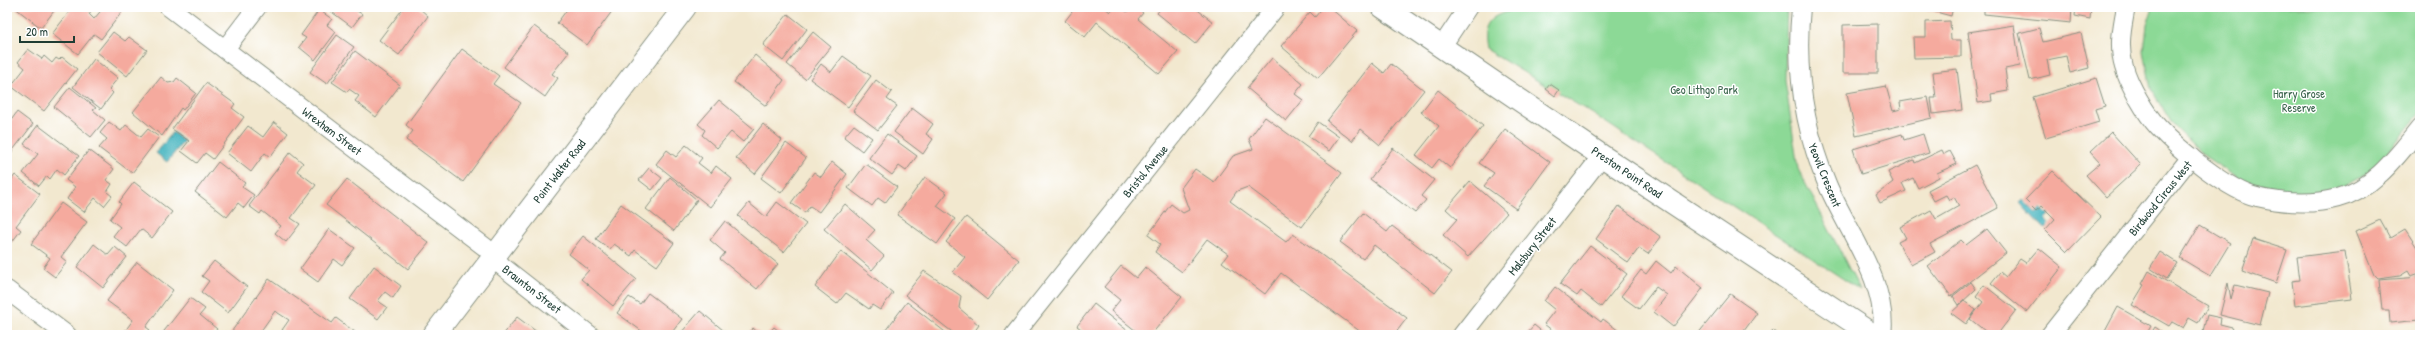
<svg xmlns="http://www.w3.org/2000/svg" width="2427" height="342" font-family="'Patrick Hand',sans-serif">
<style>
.green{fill:#8cd996;stroke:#568b65}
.water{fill:#46b5c0;stroke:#32797a}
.building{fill:#f5aa9e}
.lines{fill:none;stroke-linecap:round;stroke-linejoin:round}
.minor-casing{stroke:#889282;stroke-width:20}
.tertiary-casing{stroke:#889282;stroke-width:24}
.secondary-casing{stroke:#889282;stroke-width:24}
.minor{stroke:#fff;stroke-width:18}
.tertiary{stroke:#fff;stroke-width:22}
.secondary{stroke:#fff;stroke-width:22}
.labels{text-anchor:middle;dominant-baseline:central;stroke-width:3;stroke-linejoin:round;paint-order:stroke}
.park-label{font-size:12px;fill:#3a644c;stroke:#fff}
.street-label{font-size:12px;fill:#1f3d34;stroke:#fff}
</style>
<rect width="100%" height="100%" fill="#fff"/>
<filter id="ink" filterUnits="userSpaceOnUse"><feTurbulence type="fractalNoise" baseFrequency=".025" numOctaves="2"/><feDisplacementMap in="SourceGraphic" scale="8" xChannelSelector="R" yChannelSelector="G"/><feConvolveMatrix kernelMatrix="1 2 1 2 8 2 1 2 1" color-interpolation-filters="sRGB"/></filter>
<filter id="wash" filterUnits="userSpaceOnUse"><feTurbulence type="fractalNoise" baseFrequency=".012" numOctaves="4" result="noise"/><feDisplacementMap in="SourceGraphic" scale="16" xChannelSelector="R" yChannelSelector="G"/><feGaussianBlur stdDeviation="0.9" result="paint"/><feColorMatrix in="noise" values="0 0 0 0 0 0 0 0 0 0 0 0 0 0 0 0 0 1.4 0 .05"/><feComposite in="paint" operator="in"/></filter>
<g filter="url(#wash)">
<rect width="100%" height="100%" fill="#f2e8cf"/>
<g class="green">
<path d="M1528,7H1787L1785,80L1798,169L1860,290L1593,114L1485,49C1478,15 1501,13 1528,7Z"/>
<path d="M2153,7H2420V113L2374,169L2336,190L2293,195L2246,184L2203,155L2173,125L2151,89L2144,51L2147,25Z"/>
</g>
<g class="water">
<path d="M173,132L184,141L167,162L156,153Z"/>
<path d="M2023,200L2036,213L2041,208L2049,216L2045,220L2049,224L2044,229L2020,203Z"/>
</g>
<g id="blocks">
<g class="building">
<path d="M14,7H57L41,28Z"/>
<path d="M73,7H87L91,11L89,14L94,19L104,7H116L122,12L101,39L94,34L78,54L52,34Z"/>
<path d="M325,7H359L357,11L362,14L352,27Z"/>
<path d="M404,7H418L428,16L399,55L379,40Z"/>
<path d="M569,7H608L613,10L587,45L557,23Z"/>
<path d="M1073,7H1104L1110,12L1114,7H1121L1127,12L1131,7H1136L1143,13L1138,19L1178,52L1159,74L1097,22L1085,37L1065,21L1075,8Z"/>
<path d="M1162,7H1194L1213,22L1195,44L1157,13Z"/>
<path d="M1323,7H1329L1357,31L1318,78L1281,46L1310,12L1315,17Z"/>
<path d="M1917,7H1953L1951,16Z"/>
<path d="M1984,7H2072L2071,23L1984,14Z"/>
<path d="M2076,7H2091L2090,19L2075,16Z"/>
<path d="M319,10L332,19L327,25L336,32L315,60L299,47L306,38L301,35Z"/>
<path d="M788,14L807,29L783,61L763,45Z"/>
<path d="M1950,21L1951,40H1961V57L1914,58L1913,37H1926V22Z"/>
<path d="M1878,24V73H1843V25Z"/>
<path d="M2014,25L2020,66L2005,69L2008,91L1991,94L1992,101L1978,103L1968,32Z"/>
<path d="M534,26L569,52L552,74L558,78L545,97L504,67Z"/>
<path d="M2039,28L2043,42L2081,33L2089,68L2070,73L2066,56L2047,60L2050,75L2030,80L2019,33Z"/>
<path d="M113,32L125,41L129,37L147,50L127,76L97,52Z"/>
<path d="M813,32L831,47L805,79L787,64Z"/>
<path d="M337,35L354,47L327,84L310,72Z"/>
<path d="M28,49L42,59L44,56L52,63L56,58L59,60L62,57L77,69L44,111L11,86L25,68L18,62Z"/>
<path d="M462,49L499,76L493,84L521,103L463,182L406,140L413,131L406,125Z"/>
<path d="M355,51L400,85L376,117L355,101L359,96L349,89L347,92L332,82Z"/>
<path d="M755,55L784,80L766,106L734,82Z"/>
<path d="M843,56L871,76L848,107L810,79L821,64L831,72Z"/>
<path d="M1272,58L1303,84L1295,94L1303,100L1286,121L1247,88Z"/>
<path d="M94,59L118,78L109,89L113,93L101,109L73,87Z"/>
<path d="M1372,63L1384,73L1391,64L1424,90L1380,145L1361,129L1352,141L1327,121Z"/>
<path d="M1957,69L1962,110L1933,114L1931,98H1936L1933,72Z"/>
<path d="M161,77L168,83L174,82L177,78L196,93L183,110L181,108L162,136L133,112Z"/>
<path d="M2096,78L2105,106L2095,109L2099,122L2046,138L2033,97Z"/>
<path d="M876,80L892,92L887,99L897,106L878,130L853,111Z"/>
<path d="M206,83L235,104L232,108L244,117L213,159L205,153L197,163L181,151L189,141L172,129Z"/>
<path d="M1550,84L1559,90L1555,96L1546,89Z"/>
<path d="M1886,86L1893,111L1901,109L1900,102L1928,97L1932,118L1856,136L1847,93Z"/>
<path d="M70,87L96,108L93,110L105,120L91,137L54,107Z"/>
<path d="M1438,90L1483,126L1450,168L1439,159L1432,168L1416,155L1439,126L1421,112Z"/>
<path d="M719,100L754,129L743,142L731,132L717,148L702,135L705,130L698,124Z"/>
<path d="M912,108L933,124L926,134L933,139L923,154L894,132Z"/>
<path d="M17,112L33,124L7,158V126Z"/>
<path d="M1265,117L1342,173L1302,227L1248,187L1237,191L1230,201L1286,242L1293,234L1407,318L1394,335H1365L1281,273L1265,294L1222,262L1228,254L1207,239L1182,272L1155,252L1160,244L1148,235L1171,204L1183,213L1189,210L1181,188L1195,169L1214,182L1233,156L1253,149L1249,139Z"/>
<path d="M109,122L121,131L126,125L141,137L148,129L159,137L132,173L99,148L107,139L100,133Z"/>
<path d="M274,122L288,133L270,157L265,153L251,172L227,153L248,126L263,137Z"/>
<path d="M1318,122L1339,137L1329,151L1308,136Z"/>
<path d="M763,124L782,140L755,174L736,158Z"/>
<path d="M38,125L79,156L64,175L57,169L50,179L47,176L39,186L23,173L38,154L24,144Z"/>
<path d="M854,125L872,138L862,151L844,137Z"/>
<path d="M1505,129L1550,162L1516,209L1484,186L1494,173L1479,163Z"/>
<path d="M2111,132L2141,165L2106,197L2086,175L2100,163L2090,152Z"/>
<path d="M887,134L917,156L906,171L899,166L892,175L869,158Z"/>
<path d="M1902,134L1904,140L1923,134L1929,153L1861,174L1853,149Z"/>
<path d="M786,143L806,158L781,193L761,178Z"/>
<path d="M686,145L702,158L698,163L711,173L716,166L732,179L710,207L656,164L667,150L676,157Z"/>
<path d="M1393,148L1434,180L1421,196L1426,200L1415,213L1370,179Z"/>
<path d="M89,150L114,169L106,180L112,184L107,192L112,196L104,206L95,198L84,212L67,199L75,187L66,180Z"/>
<path d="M1942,150L1944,154L1950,151L1957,164L1937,173L1939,177L1918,188L1913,178L1902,183L1906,191L1880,203L1876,195L1893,182L1888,172L1914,160L1915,163Z"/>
<path d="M290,152L303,163L297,171L316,185L291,218L300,224L286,242L275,233L281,226L262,211L260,214L249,206Z"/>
<path d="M218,162L245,183L242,187L254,195L244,208L238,203L227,217L195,192Z"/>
<path d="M832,162L847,174L819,212L810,206L805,213L791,203L814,172L821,177Z"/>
<path d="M866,164L897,187L885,203L878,198L872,206L848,188Z"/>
<path d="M1975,165L1998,208L1930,244L1935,252L1911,265L1898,242L1906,238L1900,227L1931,210L1936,219L1959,206L1954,197L1949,200L1946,195L1934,201L1928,190Z"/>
<path d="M649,168L662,178L652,190L639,180Z"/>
<path d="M2053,171L2101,217L2067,252L2045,230L2055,219L2042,206L2036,211L2025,200Z"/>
<path d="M15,175L40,194L16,226L21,230L12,242L7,238V186Z"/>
<path d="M670,177L697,200L674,231L646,209Z"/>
<path d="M925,177L947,193L937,206L955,219L937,244L897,215Z"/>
<path d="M347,179L429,243L408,269L326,205Z"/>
<path d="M1470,181L1507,213L1468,257L1443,235L1457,219L1446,209Z"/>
<path d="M134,182L172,212L152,238L141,229L127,247L113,236L120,227L110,219L121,204L119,202Z"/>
<path d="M777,202L806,224L784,252L738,216L749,203L766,217Z"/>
<path d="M61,203L87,222L61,257L67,262L55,277L43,268L50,258L31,244Z"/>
<path d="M621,204L674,243L657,266L635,250L631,256L614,244L610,249L596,239Z"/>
<path d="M845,204L875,230L866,240L884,256L872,270L824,229Z"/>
<path d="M1619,206L1661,237L1648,254L1639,248L1628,263L1596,239Z"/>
<path d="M1363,213L1387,232L1392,226L1452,272L1435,293L1374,245L1363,259L1340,242Z"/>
<path d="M966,217L1019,260L987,300L953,272L965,257L946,242Z"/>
<path d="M2380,220L2390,238L2405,229L2420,252V273L2411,276L2408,271L2400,276L2378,279L2374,275L2356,231Z"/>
<path d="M725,221L778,264L757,289L720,259L725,253L710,240Z"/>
<path d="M2200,225L2230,243L2210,276L2180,258Z"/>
<path d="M329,229L355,248L342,265L334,259L318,282L300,269Z"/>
<path d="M1987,229L2006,253L1951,296L1928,266L1961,240L1966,245Z"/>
<path d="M583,236L636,279L613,306L581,279L589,270L569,254Z"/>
<path d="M2253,239L2287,250L2276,283L2242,271Z"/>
<path d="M94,244L108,255L115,247L127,257L103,288L77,267Z"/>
<path d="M1590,246L1627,274L1601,307L1581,291L1577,296L1560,284Z"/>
<path d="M2039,248L2062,267L2027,312L1991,283L2000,272L2006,277L2020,259L2026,263Z"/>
<path d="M841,251L893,293L880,310L872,305L869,309L846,293L837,304L815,287Z"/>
<path d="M2345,251L2352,299L2295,306L2292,281L2300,280L2297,257Z"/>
<path d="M2160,252L2177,263L2167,279L2150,268Z"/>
<path d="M214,261L247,287L228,313L201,292L209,281L202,276Z"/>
<path d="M1656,261L1671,273L1676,266L1703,288L1673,327L1654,312L1667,295L1656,287L1639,309L1621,296L1641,270L1646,274Z"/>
<path d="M137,262L173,290L146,327L150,330L146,335H122L133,320L107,301Z"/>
<path d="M374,266L401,286L393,298L385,292L378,301L387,307L378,319L350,299Z"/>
<path d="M1121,266L1136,278L1145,267L1182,297L1151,335H1141L1111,311L1120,300L1104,287Z"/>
<path d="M924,271L961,296L959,308L979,325L972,335H956L905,295Z"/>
<path d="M2149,271L2208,306L2198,323L2189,318L2183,328L2172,322L2169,326L2132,305L2144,285L2142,284Z"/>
<path d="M2420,277V320L2390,323L2389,310H2382L2379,280Z"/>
<path d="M269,279L332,323L336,318L355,332L353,335H289L282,330L289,320L275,311L258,335H229Z"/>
<path d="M1971,282L1976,289L1959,305L1953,296Z"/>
<path d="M2228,283L2231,299L2235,285L2268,293L2260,325L2220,315Z"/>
<path d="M1984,285L2016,310L1997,335H1990L1970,319L1983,302L1976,296Z"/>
<path d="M1555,287L1601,322L1603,319L1619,331L1616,335H1558L1544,324L1555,310L1544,301Z"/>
<path d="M648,293L682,319L670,335H647L617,313L629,297L640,304Z"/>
<path d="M1730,294L1757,313L1741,335H1697Z"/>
<path d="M190,298L205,309L200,315L217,329L213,335H161Z"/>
<path d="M1964,301L1976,310L1966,324L1951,313Z"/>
<path d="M907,302L949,335H891L885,331Z"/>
<path d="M1094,304L1133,335H1089L1077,326Z"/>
<path d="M2118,307L2151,326L2146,335H2103Z"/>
<path d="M700,311L729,335L680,334Z"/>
<path d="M2207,315L2221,318L2220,324L2232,327L2230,335H2202Z"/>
<path d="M517,317L541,335H503Z"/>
<path d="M1534,325L1546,335H1525Z"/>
<path d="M774,327L784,335H767Z"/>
<path d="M2155,327L2167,335H2150Z"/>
<path d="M753,328L761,335H747Z"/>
<path d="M1773,330L1779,335H1768Z"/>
</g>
</g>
</g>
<g filter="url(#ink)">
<use href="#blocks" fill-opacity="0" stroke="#889282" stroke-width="1"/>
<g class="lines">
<g class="minor-casing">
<g id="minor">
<path d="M169,7L485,247L502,266L590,335"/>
<path d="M1801,7C1795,69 1803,128 1828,186C1847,230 1889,285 1882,335"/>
<path d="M2126,7C2122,27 2118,47 2124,67C2129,85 2146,114 2158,127C2178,149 2229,191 2257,197C2283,203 2313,205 2338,198C2374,189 2398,155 2420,128"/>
<path d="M1442,46L1468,7"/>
<path d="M225,49L257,7"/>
<path d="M7,290L67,335"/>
<path d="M1014,335L1276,7"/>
<path d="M1462,335L1602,156"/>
<path d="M2050,335L2191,157"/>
</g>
</g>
<g class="tertiary-casing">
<path id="tertiary" d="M434,335L685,7"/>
</g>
<g class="secondary-casing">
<path id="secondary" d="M1383,7L1602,156L1873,335"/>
</g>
<use href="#minor" class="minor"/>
<use href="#tertiary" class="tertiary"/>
<use href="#secondary" class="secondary"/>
</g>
</g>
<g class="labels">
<g class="park-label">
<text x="1704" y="89">Geo Lithgo Park</text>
<text x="2299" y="93">Harry Grose<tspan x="2299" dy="14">Reserve</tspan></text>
</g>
<g class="street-label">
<text transform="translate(332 131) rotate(37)">Wrexham Street</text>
<text transform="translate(559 171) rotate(-52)">Point Walter Road</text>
<text transform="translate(1145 171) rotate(-51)">Bristol Avenue</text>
<text transform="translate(1627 172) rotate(34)">Preston Point Road</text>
<text transform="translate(1825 175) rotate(68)">Yeovil Crescent</text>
<text transform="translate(2160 198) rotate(-51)">Birdwood Circus West</text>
<text transform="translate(1532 246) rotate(-52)">Malsbury Street</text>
<text transform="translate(532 289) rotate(38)">Braunton Street</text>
</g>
</g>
<rect width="2427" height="342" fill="none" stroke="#fff" stroke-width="24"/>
<path d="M20 36v6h54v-6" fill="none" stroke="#1f3d34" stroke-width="2"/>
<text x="26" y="36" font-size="12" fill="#1f3d34" stroke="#ffffff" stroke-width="3" paint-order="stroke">20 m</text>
</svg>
